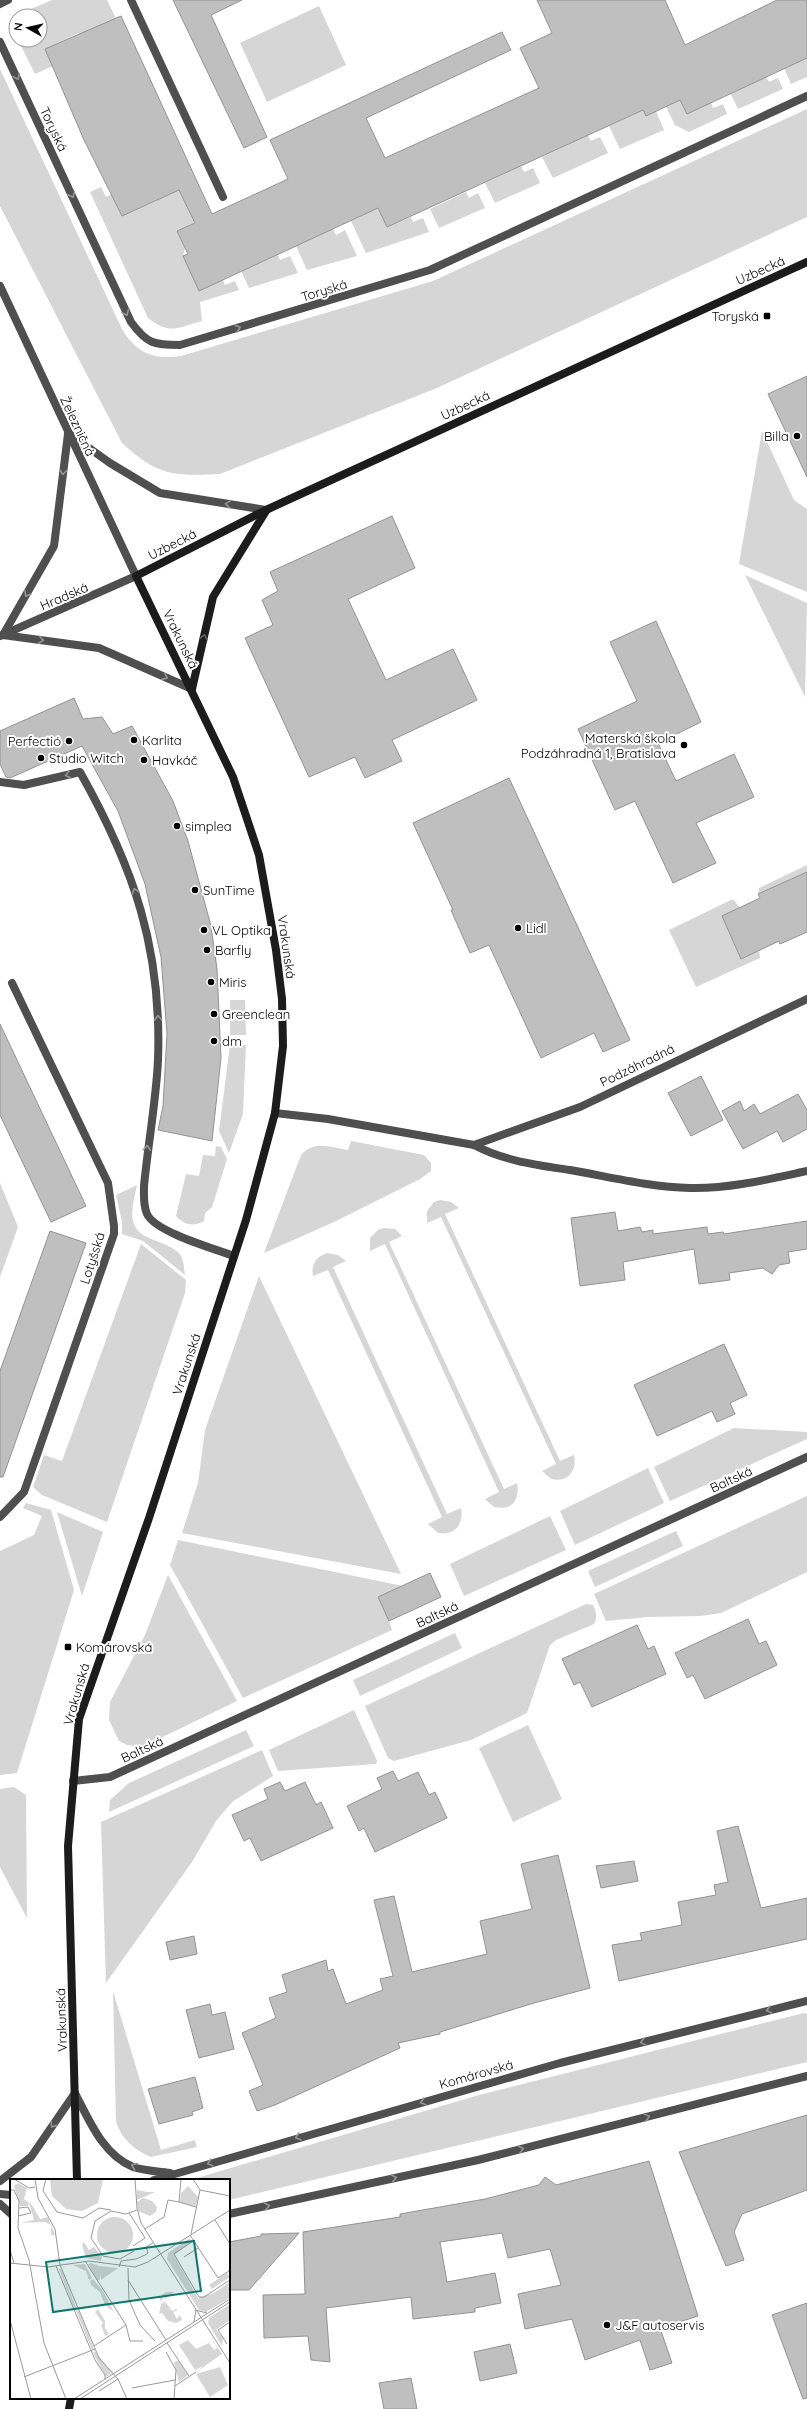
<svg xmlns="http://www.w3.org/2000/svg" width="807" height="2409" font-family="Quicksand,sans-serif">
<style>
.green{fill:#d6d6d6}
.building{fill:#bfbfbf;stroke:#939393}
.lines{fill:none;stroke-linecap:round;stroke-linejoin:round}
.street{stroke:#4f4f4f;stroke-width:8}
.secondary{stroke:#1c1c1c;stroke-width:8}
.oneway{stroke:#959595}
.oneway2{stroke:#606060}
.poi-dot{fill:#000;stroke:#fff;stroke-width:1.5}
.labels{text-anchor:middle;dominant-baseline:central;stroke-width:4;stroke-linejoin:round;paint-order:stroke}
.street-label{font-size:13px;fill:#000;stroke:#fff}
.poi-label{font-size:13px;fill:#000;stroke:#fff;text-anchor:start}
.inset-road{fill:none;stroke:#999;stroke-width:1}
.view{fill:#0f766e;fill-opacity:0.15;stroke:#0f766e;stroke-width:2}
.inset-edge{fill:none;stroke:#000;stroke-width:2}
</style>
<rect width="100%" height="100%" fill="#fff"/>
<g class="green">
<path d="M52,0H107L211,215L177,231L185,248L183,256L199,291L223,280L225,285L235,281L239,290L200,302L202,321C176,328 170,335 148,318L90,192L101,187L106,197L112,194L122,216L156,201L79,33L45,49L53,66L35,74L18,40H40V16H23L31,9Z"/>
<path d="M319,6L346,65L267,102L240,43Z"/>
<path d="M807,58V77L791,84L784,68Z"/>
<path d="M0,69L122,329C136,353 154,360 181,356L433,281L807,109V217L437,388L220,474C173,476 158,476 122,443L0,206Z"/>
<path d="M766,77L769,82L778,78L783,89L738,109L730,93Z"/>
<path d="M678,94L711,102L713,108L723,104L727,114L689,132L675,125L663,101Z"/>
<path d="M643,110L646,116L656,111L664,130L620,149L609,126Z"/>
<path d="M588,135L591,141L600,137L608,153L553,178L542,157Z"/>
<path d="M521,166L524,172L533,168L540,183L495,203L485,183Z"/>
<path d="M466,192L469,198L478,193L485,208L439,228L430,209Z"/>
<path d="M378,208L387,227L411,217L413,222L423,218L429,232L366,253L351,221Z"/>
<path d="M333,229L336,235L345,230L357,256L307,270L296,246Z"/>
<path d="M278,255L280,260L290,256L298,273L249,288L241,271Z"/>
<path d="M762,431L794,500L807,509V592L739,564Z"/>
<path d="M745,575L807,603L805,697Z"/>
<path d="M807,865V872L758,894L759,888Z"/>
<path d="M733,899L740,908L722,916L741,959L759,951L760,958L696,987L669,930Z"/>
<path d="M230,1000H245L246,1035H230Z"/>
<path d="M230,1045H246L243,1114L229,1153L219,1131Z"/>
<path d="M351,1141L424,1155L431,1163V1171L420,1179L334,1222L264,1253L301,1155C314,1140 330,1147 348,1150Z"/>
<path d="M216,1146L221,1147L227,1159L212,1207L205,1213L204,1221C194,1227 184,1225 176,1216L186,1174L199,1176L203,1155L215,1156Z"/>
<path d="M0,1183L18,1227L0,1277Z"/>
<path d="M137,1185C133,1204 125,1227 147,1237C154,1241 162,1242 170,1247C174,1249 179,1252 181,1256C184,1261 184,1269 185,1275L143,1241L122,1234V1222L116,1195Z"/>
<path d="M440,1200L451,1202L459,1208L445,1214L560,1461L574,1455C577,1471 568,1483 551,1479L542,1471L556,1464L441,1217L427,1223V1211L434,1202Z"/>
<path d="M383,1228L395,1229L402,1236L389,1242L504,1489L517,1483C520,1500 512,1511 494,1507L485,1499L499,1492L385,1244L370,1251V1238L378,1230Z"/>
<path d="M141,1244L186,1280L185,1293L107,1522L42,1495L33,1487L44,1455L62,1461Z"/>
<path d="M327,1253L338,1255L346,1261L333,1267L447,1514L461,1508C464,1524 455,1536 438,1533L428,1524L442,1517L328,1270L313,1276C311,1264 316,1257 327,1253Z"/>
<path d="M259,1276L401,1574L182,1533L198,1483L205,1430Z"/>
<path d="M734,1428L807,1432V1439L670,1501L654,1467Z"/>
<path d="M648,1468L664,1503L575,1545L560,1511Z"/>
<path d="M807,1496V1572L721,1613L701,1616L648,1617L606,1621L594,1594Z"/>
<path d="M26,1503L51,1510L74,1590L17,1773L0,1775V1551L34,1535L42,1516L23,1508Z"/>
<path d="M57,1512L103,1532L82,1596Z"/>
<path d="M550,1516L566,1550L464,1596L450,1564Z"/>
<path d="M676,1531L683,1546L595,1587L588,1571Z"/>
<path d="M178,1540L403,1586L389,1621L392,1630L243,1698L170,1565Z"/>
<path d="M168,1575L237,1701L142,1747L127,1745L119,1741L109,1720L110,1702L145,1635Z"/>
<path d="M586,1604L593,1605C596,1613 598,1616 594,1624L556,1640L550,1645L527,1713L471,1740L394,1761L388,1758L365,1706Z"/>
<path d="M455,1633L462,1648L360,1696L353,1680Z"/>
<path d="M354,1710L377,1761L376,1764L278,1771L269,1750Z"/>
<path d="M528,1725L562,1799L513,1822L479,1748Z"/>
<path d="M246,1730L254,1746L109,1812L110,1800L129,1783Z"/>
<path d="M262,1750L273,1776L232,1802L216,1821L192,1862L106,1983L101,1822Z"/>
<path d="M14,1787L26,1795L27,1918L0,1867V1789Z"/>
<path d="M113,1991L161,2150L195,2140L197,2147L151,2157C134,2150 122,2139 116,2122Z"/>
<path d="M804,2013L807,2014V2062L229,2200V2180H190L479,2095Z"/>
</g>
<g class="building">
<path d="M173,0H242L211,15L267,137L244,148Z"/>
<path d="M537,0H665L685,45L777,0H807V58L687,114L680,100L646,116L643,110L387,227L378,208L199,291L183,256L188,254L177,231L195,223L179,190L122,216L84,140L45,49L121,16L212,214L288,179L270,140L502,32L511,50L366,118L385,158L539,88L520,48L552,33Z"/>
<path d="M807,376V477L768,394Z"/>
<path d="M392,516L415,568L348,599L386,680L453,649L477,700L392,740L402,761L365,778L355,757L309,777L245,638L273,625L262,600L278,591L270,572Z"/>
<path d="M656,621L701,722L658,743L676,781L734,754L754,797L696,823L716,863L673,883L635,801L615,810L578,729L637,701L610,642Z"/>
<path d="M74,698L83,719L102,717L113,734L132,726L173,801L188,841L211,926L217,969L221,1058L212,1141L158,1130L163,1106L167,1034L161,957L145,884L118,811L82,746L10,778L6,777L0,764V731Z"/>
<path d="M509,778L630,1040L603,1052L594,1033L541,1058L489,945L470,953L451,910H453L413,823Z"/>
<path d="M807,872V932L780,944L779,941L741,959L722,916L760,898L758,894Z"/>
<path d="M0,1024L86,1206L51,1222L0,1115Z"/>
<path d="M701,1076L723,1120L691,1136L668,1093Z"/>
<path d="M798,1094L807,1110V1129L783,1142L777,1131L743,1149L722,1111L740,1101L744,1111L754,1104L760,1114Z"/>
<path d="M615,1212L618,1231L640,1227L642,1232L653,1230V1234L707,1227L708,1234L723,1232L724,1234L807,1221V1249L788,1252L790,1263L779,1265L772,1274L763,1268L729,1273L730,1280L699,1284L694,1249L623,1262L625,1280L580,1286L571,1218Z"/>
<path d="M50,1231L86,1243L3,1477H0V1371Z"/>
<path d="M724,1344L747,1395L730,1403L735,1414L717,1422L712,1411L657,1436L634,1385Z"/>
<path d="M430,1573L441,1597L389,1621L378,1597Z"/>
<path d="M748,1619L759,1644L766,1641L777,1665L705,1699L693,1675L687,1678L675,1653Z"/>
<path d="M637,1625L648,1649L654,1646L666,1674L592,1707L580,1682L574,1685L562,1659Z"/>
<path d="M393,1771L398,1781L418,1772L429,1795L435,1792L447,1818L375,1852L364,1828L359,1831L347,1806L382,1789L377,1778Z"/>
<path d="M280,1782L285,1791L305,1782L316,1805L321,1802L333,1828L261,1861L250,1838L244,1841L232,1815L268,1799L264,1789Z"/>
<path d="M738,1826L761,1908L807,1898V1939L619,1981L612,1945L642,1940L640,1933L682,1925L678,1902L716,1895L714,1885L728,1882L717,1831Z"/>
<path d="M558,1855L590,1988L534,2003L440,2032V2034L398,2043L400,2048L275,2105L257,2111L249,2091L263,2085L242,2033L276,2018L269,1998L287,1992L282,1975L326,1960L328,1971L333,1969L346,2004L383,1990L380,1979L393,1976L374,1900L394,1896L412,1972L487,1954L480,1921L532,1909L521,1864Z"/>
<path d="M634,1861L638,1881L601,1888L596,1866Z"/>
<path d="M194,1936L197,1954L170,1960L166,1942Z"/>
<path d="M210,2004L212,2015L225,2012L234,2049L199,2058L186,2010Z"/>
<path d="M195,2077L203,2108L192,2112L193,2115L159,2124L148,2089Z"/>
<path d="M807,2115V2190L742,2214L734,2232L744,2260L726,2266L679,2152Z"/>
<path d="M649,2161L698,2316L660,2328L672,2363L650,2370L640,2340L585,2360L572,2319L525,2329L518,2294L561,2285L550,2249L508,2258L502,2233L440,2242L447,2282L495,2273L501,2303L475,2308V2312L413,2319L411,2297L326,2308L330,2362L311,2360L308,2336L264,2338L263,2295L305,2294L303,2232L400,2217V2214L485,2199L539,2185L545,2177L556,2185Z"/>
<path d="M299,2233L249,2290H229V2242L261,2236V2234Z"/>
<path d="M807,2303V2398L803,2399L772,2315Z"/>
<path d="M510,2344L517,2373L480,2381L474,2352Z"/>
<path d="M411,2378L417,2409H384L379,2383Z"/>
</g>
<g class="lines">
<g class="street">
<path d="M131,0L223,197"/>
<path d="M0,4L8,0"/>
<path d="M0,42L131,322C147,344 154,345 180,345L430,270L807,96"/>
<path d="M0,286L136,576L0,636"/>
<path d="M68,433L110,463L160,493L266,510"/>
<path d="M3,635L54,546L68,434"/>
<path d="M3,635L99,648L192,689"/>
<path d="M0,782L24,785L80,772C134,868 162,949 158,1060C156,1102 148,1144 144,1186C144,1196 143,1205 147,1214C155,1232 215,1249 234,1256"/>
<path d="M275,1113L328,1119L474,1145C504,1161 537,1165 570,1170C610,1177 650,1187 690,1188C729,1189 770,1179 807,1171"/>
<path d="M474,1145L580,1107L807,999"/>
<path d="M0,1517L24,1492L114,1234V1226L108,1183L12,983"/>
<path d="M73,1781L110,1777L807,1457"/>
<path d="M154,2180L560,2063L807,2001"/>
<path d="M0,2181L31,2157L75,2093C89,2120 103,2155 133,2167C145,2171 158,2171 170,2173"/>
<path d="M0,2194L11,2195"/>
<path d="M0,2204L11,2214"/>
<path d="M229,2214L478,2160L807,2076"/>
</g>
<g class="secondary">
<path d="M192,689L213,597L266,511"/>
<path d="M77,2180L68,1846L79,1719L149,1518L246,1220L275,1113L283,1046L282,999L276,950L259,855L233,777L136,576L266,510L807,262"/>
<path d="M69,2409L71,2398"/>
</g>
</g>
<defs><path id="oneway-chevron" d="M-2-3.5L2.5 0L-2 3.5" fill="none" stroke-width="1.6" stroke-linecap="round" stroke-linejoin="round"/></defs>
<g class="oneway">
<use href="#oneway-chevron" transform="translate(17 77) rotate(65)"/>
<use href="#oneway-chevron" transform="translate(72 195) rotate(65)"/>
<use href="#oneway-chevron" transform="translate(126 313) rotate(65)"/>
<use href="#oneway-chevron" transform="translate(238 328) rotate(-17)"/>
<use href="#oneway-chevron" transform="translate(63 472) rotate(97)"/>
<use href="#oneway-chevron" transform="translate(228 504) rotate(-171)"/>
<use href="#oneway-chevron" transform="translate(27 594) rotate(120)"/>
<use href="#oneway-chevron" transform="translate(41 640) rotate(8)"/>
<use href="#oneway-chevron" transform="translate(165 677) rotate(24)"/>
<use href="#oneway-chevron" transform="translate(68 775) rotate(166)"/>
<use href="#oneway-chevron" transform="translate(135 891) rotate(-109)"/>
<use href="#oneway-chevron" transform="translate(158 1018) rotate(-93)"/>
<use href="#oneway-chevron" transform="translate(147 1148) rotate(-85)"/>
<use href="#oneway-chevron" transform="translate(769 2010) rotate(166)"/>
<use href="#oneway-chevron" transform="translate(643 2042) rotate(166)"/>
<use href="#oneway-chevron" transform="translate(423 2102) rotate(164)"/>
<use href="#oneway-chevron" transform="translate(647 2117) rotate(-15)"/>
<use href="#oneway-chevron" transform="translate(53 2125) rotate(125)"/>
<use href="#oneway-chevron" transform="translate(298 2137) rotate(164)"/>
<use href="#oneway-chevron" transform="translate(521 2149) rotate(-14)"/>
<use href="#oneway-chevron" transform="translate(210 2163) rotate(164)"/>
<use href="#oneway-chevron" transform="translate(134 2166) rotate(-159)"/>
<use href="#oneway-chevron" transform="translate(394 2178) rotate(-12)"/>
<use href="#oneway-chevron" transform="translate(267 2206) rotate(-12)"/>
</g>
<use class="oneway2" href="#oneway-chevron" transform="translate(204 637) rotate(-77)"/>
<g class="poi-dot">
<rect x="763" y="312" width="8" height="8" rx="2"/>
<circle cx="797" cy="436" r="4"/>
<circle cx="134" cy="740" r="4"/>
<circle cx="69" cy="741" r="4"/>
<circle cx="684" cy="745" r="4"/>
<circle cx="41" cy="758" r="4"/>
<circle cx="144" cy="760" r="4"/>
<circle cx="177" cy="826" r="4"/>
<circle cx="195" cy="890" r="4"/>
<circle cx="518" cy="928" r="4"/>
<circle cx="204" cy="930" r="4"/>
<circle cx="207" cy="950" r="4"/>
<circle cx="211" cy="982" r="4"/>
<circle cx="214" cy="1014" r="4"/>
<circle cx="214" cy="1041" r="4"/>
<rect x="64" y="1643" width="8" height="8" rx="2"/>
<circle cx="607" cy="2325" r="4"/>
</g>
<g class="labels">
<g class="street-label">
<text transform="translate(54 129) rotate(65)">Toryská</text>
<text transform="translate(760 270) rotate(-24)">Uzbecká</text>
<text transform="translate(324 290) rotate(-17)">Toryská</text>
<text transform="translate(465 405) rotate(-25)">Uzbecká</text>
<text transform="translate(78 426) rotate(65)">Železničná</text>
<text transform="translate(172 544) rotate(-27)">Uzbecká</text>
<text transform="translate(64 596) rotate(-23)">Hradská</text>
<text transform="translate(181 639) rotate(64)">Vrakunská</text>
<text transform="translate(287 947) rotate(82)">Vrakunská</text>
<text transform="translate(637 1065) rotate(-26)">Podzáhradná</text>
<text transform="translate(92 1258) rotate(-72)">Lotyšská</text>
<text transform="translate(186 1364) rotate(-72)">Vrakunská</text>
<text transform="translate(731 1479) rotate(-25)">Baltská</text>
<text transform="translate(437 1614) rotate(-25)">Baltská</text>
<text transform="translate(76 1694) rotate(-74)">Vrakunská</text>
<text transform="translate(142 1749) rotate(-25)">Baltská</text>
<text transform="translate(61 2020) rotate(-92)">Vrakunská</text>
<text transform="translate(476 2074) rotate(-16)">Komárovská</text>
</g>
<g class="poi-label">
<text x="759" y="316" text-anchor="end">Toryská</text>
<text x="789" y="436" text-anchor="end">Billa</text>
<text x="676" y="738" text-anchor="end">Materská škola<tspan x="676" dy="15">Podzáhradná 1, Bratislava</tspan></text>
<text x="142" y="740">Karlita</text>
<text x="61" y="741" text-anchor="end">Perfectió</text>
<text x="49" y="758">Studio Witch</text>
<text x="152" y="760">Havkáč</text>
<text x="185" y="826">simplea</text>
<text x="203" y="890">SunTime</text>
<text x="526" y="928">Lidl</text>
<text x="212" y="930">VL Optika</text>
<text x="215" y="950">Barfly</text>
<text x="219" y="982">Miris</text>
<text x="222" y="1014">Greenclean</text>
<text x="222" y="1041">dm</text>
<text x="76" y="1647">Komárovská</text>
<text x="615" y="2325">J&amp;F autoservis</text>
</g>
</g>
<g transform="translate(10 2179)">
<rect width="220" height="220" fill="#fff"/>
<path d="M40,0H93L88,24L72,32L56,30L42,17ZM8,4L17,9L14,20L22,26L30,40L38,38L45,56H41V46L35,43L10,44L24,41L23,37L19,24L18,27H10L4,7ZM178,7L188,18L186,27L170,24L171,14ZM127,11L137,13H145L127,21ZM133,19L142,22L147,28L146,33L140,37L128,32L127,23ZM87 56a18 18 0 1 1 36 0a18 18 0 1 1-36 0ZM180,59L181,63L164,76L188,119L204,114L220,103V119L196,133L189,131L157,80L158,74ZM74,63L79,71L84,68L92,77L91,82L76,79L72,66ZM81,84L89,87L108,89L91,101V94L90,101H87L78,85ZM75,85L82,99L79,101L76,92L63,86ZM49,90H51L67,131H65ZM217,94L220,98L202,110L199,106ZM83,100L93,112L104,133L95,126L90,113L81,106L80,102ZM156,113H164L154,121L162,132L166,130L168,131L163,133L167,140L170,136L172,141L166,144L158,142L152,134L149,135L151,125L154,123L156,126L154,122L155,117L151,122L148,118ZM220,125V141L206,151L213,159L212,167L198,144L199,139ZM88,130L95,142V149L99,155L95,157L91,146L93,144L85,133ZM66,132H69L84,170L82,171ZM178,161L186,170L199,164L204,171L207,169L203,162L212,175L186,193L193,187L185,191L169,166ZM85,172L102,194L96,198L85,178L83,174ZM168,181L178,196L169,203L164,184ZM210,188L218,206L200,218L186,195Z" fill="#d6d6d6"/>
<path class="inset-road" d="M4,0L19,9L25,8M25,0L28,19L45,50L50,86M36,0L33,12L47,33L73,39L89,29L101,31M125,0L127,29L131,44L220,184M183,0L190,11M0,11H4L9,22L8,49L19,81L34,164L56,220M190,11L220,17M169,23L186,28M119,34L135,59L123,67M8,37L21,34L18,28L9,29M205,41L220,65M135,50L154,38L158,21L169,23L171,0M181,55L190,11M180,56L208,99L219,92L220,94M183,62L164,75L189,118H194L220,101M0,71L4,84M124,72L110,80L93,77L81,59L85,42L101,32L116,35L127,31M174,78L188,69M75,82L116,146L84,167M0,84L38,88L79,82L125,88L138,83L220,31M50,86L89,179L108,200L117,220M46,87L85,181L95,196V201M109,88L111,82L126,80L135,76L138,74L136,68L143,64M118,89L119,121L130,146L145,162M118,101L156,161M185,131L197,134M0,141L21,220M184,143L186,131M116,146L120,162H133M157,164L179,197M217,165L208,151L220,143M156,173L166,191L164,220M14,198L85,170M165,207L186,193M122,209L165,201M89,212L108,200M64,220L220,120M70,220L220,123"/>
<path class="view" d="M184,62L191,112L43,133L36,83Z"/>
<rect width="220" height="220" class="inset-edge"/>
</g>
<g transform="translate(28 28) rotate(278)"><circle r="19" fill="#ffffff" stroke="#999999"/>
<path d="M0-3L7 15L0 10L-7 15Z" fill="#000000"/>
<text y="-6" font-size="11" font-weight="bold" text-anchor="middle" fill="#000000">N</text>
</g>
</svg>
